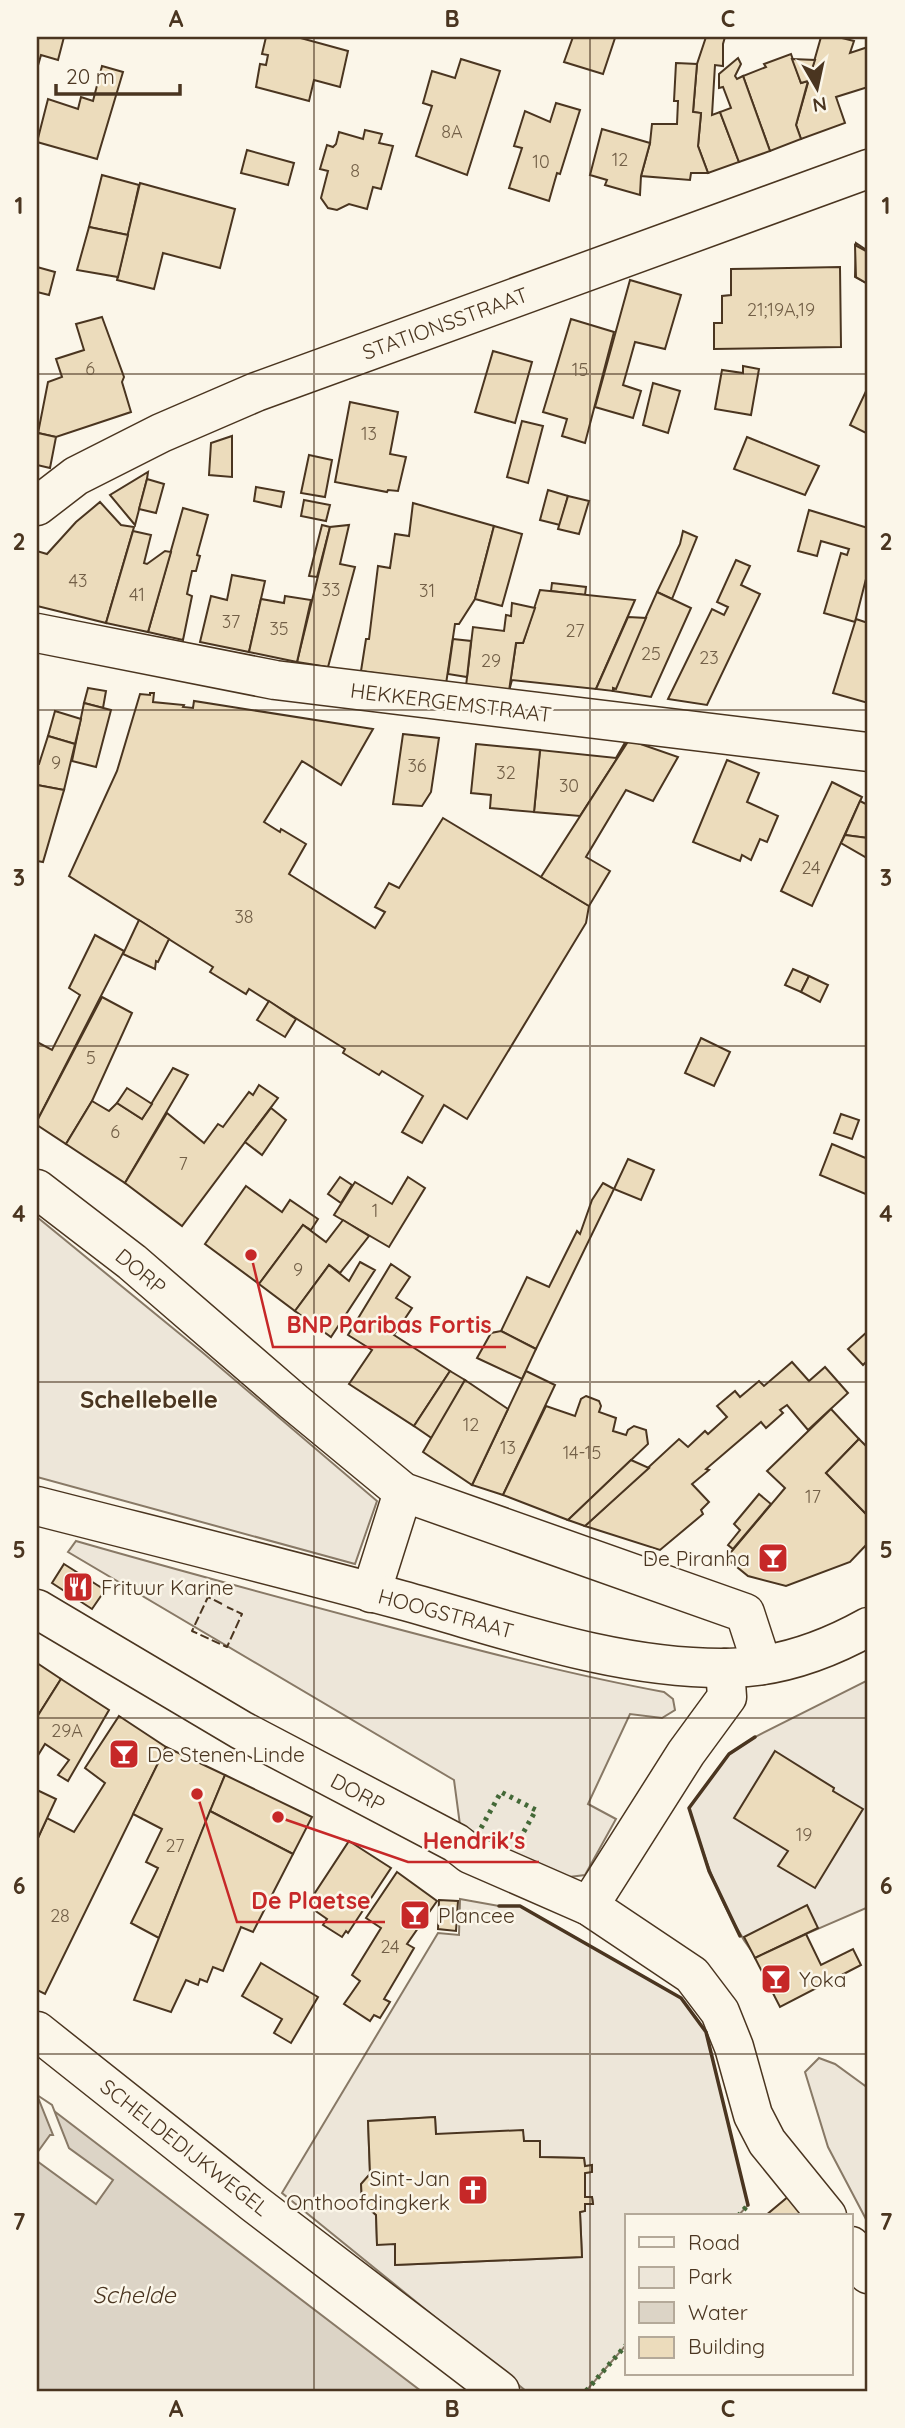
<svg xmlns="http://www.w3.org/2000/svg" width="905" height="2428" font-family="Quicksand,sans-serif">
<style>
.green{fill:#ede6d9;stroke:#887966;stroke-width:2;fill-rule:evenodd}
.water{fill:#dcd4c6;stroke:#887966;stroke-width:2}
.pier{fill:#fbf6e9;stroke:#887966;stroke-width:2}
.building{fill:#ecdcbc;stroke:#4a3520;stroke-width:2}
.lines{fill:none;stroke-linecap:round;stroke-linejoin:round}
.minor-casing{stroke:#4a3520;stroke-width:41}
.major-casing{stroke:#4a3520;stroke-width:41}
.minor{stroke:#fbf6e9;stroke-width:38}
.major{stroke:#fbf6e9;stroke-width:38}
.hedge{stroke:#436837;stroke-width:5;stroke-dasharray:3.5 5;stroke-linecap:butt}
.fence{stroke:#4a3520;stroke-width:2;stroke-dasharray:9 3.5;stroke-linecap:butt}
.wall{stroke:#4a3520;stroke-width:3.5}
.grid{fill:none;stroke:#4a3520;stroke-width:2;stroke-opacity:0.55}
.labels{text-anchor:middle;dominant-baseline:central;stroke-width:5;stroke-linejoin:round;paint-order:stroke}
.number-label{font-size:18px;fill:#725f47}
.street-label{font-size:21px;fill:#4a3520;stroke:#fbf6e9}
.poi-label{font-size:21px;fill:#4a3520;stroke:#fbf6e9;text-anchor:start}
.water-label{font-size:23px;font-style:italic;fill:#4a3520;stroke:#fbf6e9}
.quarter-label{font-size:24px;font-weight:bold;fill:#4a3520;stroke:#fbf6e9}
.leader{fill:none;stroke:#c62828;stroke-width:2.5}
.callout-dot{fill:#c62828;stroke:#fbf6e9;stroke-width:2.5}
.callout-label{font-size:23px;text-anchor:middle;font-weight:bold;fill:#c62828;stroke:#fbf6e9;stroke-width:5;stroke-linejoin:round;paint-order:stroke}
.neatline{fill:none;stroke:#4a3520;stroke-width:2.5}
.grid-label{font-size:23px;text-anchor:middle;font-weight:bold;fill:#4a3520}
</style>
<rect width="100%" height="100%" fill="#fbf6e9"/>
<g class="green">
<path d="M37,1217L202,1352L377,1501L355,1564L37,1477Z"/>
<path d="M76,1541C180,1571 285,1599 390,1627C481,1651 572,1675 664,1692L673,1699L675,1710L662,1718L630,1714L588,1804L616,1819L585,1875L561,1878L460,1825L454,1780L68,1552Z"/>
<path d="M868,1680V1912L866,1908L755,1956C722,1912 705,1860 689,1808L729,1754L755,1737Z"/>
<path d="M460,1899L499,1906H520L681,1998L706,2032L748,2205L738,2216H627V2344L586,2391H526L282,2193L438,1933L459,1935ZM435,2117L436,2134L523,2135L524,2141L540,2157L584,2158L585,2166H592V2172L585,2173V2197H592L593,2203L585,2204V2211L580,2212L582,2257L396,2265L395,2244H377L376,2215L362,2202L361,2184L370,2174L368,2121Z"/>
<path d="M819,2058L835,2064L868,2088V2223L828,2147L805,2072Z"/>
</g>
<path class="water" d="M37,2098L421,2391H37Z"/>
<path class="pier" d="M37,2095L52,2105L69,2148L113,2180L96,2204L37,2161V2153L50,2135H53Z"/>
<g class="building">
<path d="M37,37H64L58,60L41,55L37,69Z"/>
<path d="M266,37H297L348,51L340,87L314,80L309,101L256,87L260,64L266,65L268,55L262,54Z"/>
<path d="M573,37L615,38L603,74L564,62Z"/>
<path d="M706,37H725L723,44V66L715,65L712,115L720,112L739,162L708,173L698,146L701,113L693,112L697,64Z"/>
<path d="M821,37H838L854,41L850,53L868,47V87L836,97L845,123L801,139L796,125Z"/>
<path d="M791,54L801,83L808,81L796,125L801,139L770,151L743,76L766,67L764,64Z"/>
<path d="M738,58L741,64L735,76L737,79L743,76L770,151L739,162L720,112L731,108L723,87L719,88V74Z"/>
<path d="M461,59L500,71L467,175L416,156L432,106L423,103L432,71L455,78Z"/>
<path d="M792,59L815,60L808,81L801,83Z"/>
<path d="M676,63L697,64L693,112L701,113L698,146L708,173H691L690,180L641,176L650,143L652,124H677L678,101H674Z"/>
<path d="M102,66L123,72L97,159L37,142L48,99L78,109L81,97L93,101Z"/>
<path d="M556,103L580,110L560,174L557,173L549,201L509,188L522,148L514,146L525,111L550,122Z"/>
<path d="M602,129L650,143L641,176L640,195L605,185L607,180L590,175Z"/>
<path d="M365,130L382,134L379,143L393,146L381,189L373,187L367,209L349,204L337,210L328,208L321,198L328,171L320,169L327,145L333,147L336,144L339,132L363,139Z"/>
<path d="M247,150L294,163L288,185L241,173Z"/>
<path d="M102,175L139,185L128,235L89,227Z"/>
<path d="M140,183L235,209L220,268L163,253L154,289L117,280Z"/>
<path d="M89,227L128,235L118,277L77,270Z"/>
<path d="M856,243L868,251V284L855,277Z"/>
<path d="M855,245L868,252V284L856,277Z"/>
<path d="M37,267L55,272L49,295L37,292Z"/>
<path d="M840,267L841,347L714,349V323H722V296L731,295V269Z"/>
<path d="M630,280L681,295L665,349L635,342L623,385L641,391L633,418L595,407Z"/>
<path d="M102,317L124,377L122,382L131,412L56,437L38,433L48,382L62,377L56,359L84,350L76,324Z"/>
<path d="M571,319L614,332L585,443L562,436L567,419L543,412Z"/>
<path d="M493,351L532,362L515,423L475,412Z"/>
<path d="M743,366L759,369L751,415L715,409L722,370L743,373Z"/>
<path d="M653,383L680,391L668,433L643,425Z"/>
<path d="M868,387V434L850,425Z"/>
<path d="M350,402L398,412L390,454L406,457L398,491L388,490L387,492L335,482Z"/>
<path d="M522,421L543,426L528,483L507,477Z"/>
<path d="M38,433L56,437L50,468L37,465Z"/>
<path d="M232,436V477L209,475L211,443Z"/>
<path d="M747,437L819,466L805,495L734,469Z"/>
<path d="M309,455L332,460L325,497L301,493Z"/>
<path d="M148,472L147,479L135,525L110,495Z"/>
<path d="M147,479L164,484L156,513L139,509Z"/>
<path d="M256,487L284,492L281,507L254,501Z"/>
<path d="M548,490L568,496L560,525L540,520Z"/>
<path d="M568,496L589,501L579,534L558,529Z"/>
<path d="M304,500L330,505L326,521L301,516Z"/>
<path d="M100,502L121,525L134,527L106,623L37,606V551L47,554L76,522Z"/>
<path d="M413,503L494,526L475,599L459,624H455L446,684L361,671L366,639H369L378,566L390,568L395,534L409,536Z"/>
<path d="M183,508L208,515L197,555L200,556L196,571H192L187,594L192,596L183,640L148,632Z"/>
<path d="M809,510L868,528V571L855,622L824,613L841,553L847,555L849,549L821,541L817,556L798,551Z"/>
<path d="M322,525L330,527L317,577L309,576Z"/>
<path d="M349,525L340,564L355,567L328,667L297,662L330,527Z"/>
<path d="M494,526L522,534L502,606L475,599Z"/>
<path d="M133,531L151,535L144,563L147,564L165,551L171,552L148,632L106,623Z"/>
<path d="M683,531L697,537L672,599L657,592L680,544Z"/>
<path d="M736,560L750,566L741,585L760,594L707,705L668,699L712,609L724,615L728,607L717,602Z"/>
<path d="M232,575L265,581L249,652L200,642L211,596L227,600Z"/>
<path d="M552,583L586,587L585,595L551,591Z"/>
<path d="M540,590L635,600L596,689L512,680L509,691L516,643H523Z"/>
<path d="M657,592L691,608L651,697L613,691Z"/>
<path d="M285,596L311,600L297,662L249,652L261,599L284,603Z"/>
<path d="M512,603L535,608L523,643H516L509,691L466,686L473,627L504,631L506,615L511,616Z"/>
<path d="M628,617L646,618L616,689L613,688V691L596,689Z"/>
<path d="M856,619L868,623V703L833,693Z"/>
<path d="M453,639L471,641L467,677L448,674Z"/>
<path d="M88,688L106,691L103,708L84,703Z"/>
<path d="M150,693H154L153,702L184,705L183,707L193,708L194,701L373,729L341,785L302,761L264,822L280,832L281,829L306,844L289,874L375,928L385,912L375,907L389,883L399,888L443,818L589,906L586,923L467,1119L444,1105L422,1143L402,1132L423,1096L382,1071L379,1075L343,1053L345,1049L249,989L246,994L210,972L213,967L69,876L117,771L140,694L150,695Z"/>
<path d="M84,703L111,710L96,767L72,761Z"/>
<path d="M55,711L81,719L75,744L48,736Z"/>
<path d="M403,734L439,738L431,792L422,806L393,804Z"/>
<path d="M48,736L75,744L64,790L37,785V764H39Z"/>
<path d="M627,739L629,740L580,816L534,812L540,750L616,758Z"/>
<path d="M629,740L678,757L653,801L626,790L586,857L610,871L589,906L541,877Z"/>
<path d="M476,744L540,750L534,812L490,808L491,795L471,793Z"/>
<path d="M727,760L759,773L747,802L778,816L767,842L760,839L751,860L742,855L740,861L693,842Z"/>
<path d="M832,782L862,797L812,906L781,891Z"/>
<path d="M37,785L64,790L43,862L37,861Z"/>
<path d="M860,801L868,805V838L845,835Z"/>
<path d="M845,835L868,838L867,858L841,843Z"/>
<path d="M139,920L169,939L158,962L156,961L155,969L123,954Z"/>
<path d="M95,935L124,951L37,1121V1042L52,1050L80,995L69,988Z"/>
<path d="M793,969L809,976L801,992L785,985Z"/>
<path d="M809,976L828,985L820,1002L801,992Z"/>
<path d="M102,997L132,1013L92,1101L66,1144L37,1125V1121Z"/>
<path d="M269,1001L296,1019L285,1037L257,1020Z"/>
<path d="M701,1038L730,1052L714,1086L685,1073Z"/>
<path d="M173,1068L188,1075L125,1183L66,1144L92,1101L109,1111L117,1103L142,1119Z"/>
<path d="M259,1085L278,1098L182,1226L125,1183L167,1113L204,1143L218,1124L223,1127L249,1092L253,1095Z"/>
<path d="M127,1088L152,1104L142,1119L117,1103Z"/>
<path d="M271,1108L286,1120L262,1155L245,1142Z"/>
<path d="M841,1114L859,1120L852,1139L834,1133Z"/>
<path d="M832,1144L868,1159V1195L820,1175Z"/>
<path d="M628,1159L654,1170L641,1200L614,1189Z"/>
<path d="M340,1177L352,1185L341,1203L328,1194Z"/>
<path d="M408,1177L425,1188L389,1247L334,1215L355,1182L392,1204Z"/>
<path d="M603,1183L614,1189L536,1349L501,1331L527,1277L549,1287L577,1231L580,1234L592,1200Z"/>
<path d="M246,1186L282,1212L290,1200L318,1219L311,1230L303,1225L259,1284L205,1244Z"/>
<path d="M343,1220L369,1236L340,1273L329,1265L295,1311L259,1284L303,1225L326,1242Z"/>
<path d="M360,1262L375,1270L331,1337L295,1311L329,1265L349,1281Z"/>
<path d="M391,1264L410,1277L396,1298L412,1308L394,1335L450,1371L414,1426L349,1384L372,1350L348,1335Z"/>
<path d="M501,1331L536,1349L522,1379L477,1358L491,1333Z"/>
<path d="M868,1331V1360L863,1365L848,1349Z"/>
<path d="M792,1362L809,1381L825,1367L848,1393L808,1430L787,1405L780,1410L783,1413L766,1428L761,1422L706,1469L709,1470L692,1484L709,1502L701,1510L703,1514L660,1550L585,1526L679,1439L688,1447L705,1431L708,1434L727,1417L717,1406L735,1391L740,1397L759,1381L764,1386Z"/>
<path d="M450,1371L465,1380L433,1439L414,1426Z"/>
<path d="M526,1371L555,1385L503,1495L472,1485Z"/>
<path d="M465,1380L508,1409L472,1485L423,1452Z"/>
<path d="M586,1396L599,1401L601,1406L599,1412L616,1418L613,1431L626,1435L628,1430L634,1426L646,1430L648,1444L568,1520L503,1495L546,1406L575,1416L581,1399Z"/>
<path d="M831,1409L859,1439L826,1473L868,1516V1543L850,1562L786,1586L748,1576L726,1558L785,1488L767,1471Z"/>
<path d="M859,1439L868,1448V1516L826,1473Z"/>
<path d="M631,1460L649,1468L585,1526L568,1520Z"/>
<path d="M759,1494L771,1504L733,1549L728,1545L740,1530L734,1524Z"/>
<path d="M64,1564L105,1590L92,1609L52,1583Z"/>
<path d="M37,1663L61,1679L37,1717Z"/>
<path d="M61,1679L109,1710L68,1781L58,1775L69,1760L45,1744L37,1757V1717Z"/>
<path d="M119,1716L166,1747L45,1994L37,1990V1840L47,1818L74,1832L105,1783L85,1768Z"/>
<path d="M166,1747L225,1775L159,1938L131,1923L158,1868L146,1862L162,1829L133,1814Z"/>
<path d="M775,1751L834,1788L833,1791L863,1809L815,1888L778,1866L788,1851L734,1818Z"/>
<path d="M225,1775L312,1817L293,1854L210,1811Z"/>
<path d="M37,1790L56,1799L37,1840Z"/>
<path d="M210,1811L293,1854L253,1932L241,1927L223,1971L213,1967L207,1982L200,1979L198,1985L186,1980L171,2012L134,2000Z"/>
<path d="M349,1841L391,1868L348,1933L346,1931L342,1937L323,1925L327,1919L307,1905Z"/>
<path d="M397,1872L437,1901L407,1944L414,1948L384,1999L390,2002L380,2018L374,2015L370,2021L344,2004L360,1981L352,1975L381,1928L366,1918Z"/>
<path d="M439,1900L458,1901L456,1931L438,1929Z"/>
<path d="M807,1905L818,1928L755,1958L744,1937Z"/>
<path d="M806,1934L821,1965L853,1949L861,1965L780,2007L755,1958Z"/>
<path d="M261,1963L318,1997L291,2043L274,2033L282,2019L242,1996Z"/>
<path d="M435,2117L436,2134L523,2130L524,2141H540V2157L584,2158L585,2166L592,2165V2172L585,2173V2197H592L593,2204H585V2211L580,2212L582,2257L395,2265V2244L377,2245L376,2215L362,2202L361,2184L370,2174L368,2121Z"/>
<path d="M789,2196L806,2216H765Z"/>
</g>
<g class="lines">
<g class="minor-casing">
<g id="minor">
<path d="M37,506L76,476L161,433L256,392L868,169"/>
<path d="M37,633L275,680L868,752"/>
<path d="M37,1189L132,1262L294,1402L403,1492L745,1613L762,1665"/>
<path d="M371,1593L403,1492"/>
<path d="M37,1609L241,1730L456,1843L470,1854L589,1906L692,1975L720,2012L734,2047L753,2115L767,2142L827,2216"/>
<path d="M589,1906L686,1753L727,1697L725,1668"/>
<path d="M37,2031L255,2204L500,2391"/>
<path d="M851,2246L868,2274"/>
</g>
</g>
<g class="major-casing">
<path id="major" d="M37,1506C158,1537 280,1567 401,1600C507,1629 612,1668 722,1668C774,1669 823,1652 868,1627"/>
</g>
<use href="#minor" class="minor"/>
<use href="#major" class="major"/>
<g class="hedge">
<path d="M481,1828L501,1792L536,1810L514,1849"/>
<path d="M738,2216L748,2205"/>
<path d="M586,2391L627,2344"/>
</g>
<path class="fence" d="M222,1604L208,1597L192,1631L227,1647L242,1614L227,1607"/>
<g class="wall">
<path d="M499,1906H520L681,1998L706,2032L748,2205"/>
<path d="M740,1936L709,1871L689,1808L729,1754L755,1737"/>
</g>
</g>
<path class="grid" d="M314,37V2391M590,37V2391M37,374H868M37,710H868M37,1046H868M37,1382H868M37,1718H868M37,2054H868"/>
<defs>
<g id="bar-square" transform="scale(1.575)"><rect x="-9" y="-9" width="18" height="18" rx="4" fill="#c62828" stroke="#fbf6e9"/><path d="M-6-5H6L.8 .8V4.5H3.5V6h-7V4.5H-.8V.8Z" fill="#fff"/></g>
<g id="restaurant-square" transform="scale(1.575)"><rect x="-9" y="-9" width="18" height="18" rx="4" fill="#c62828" stroke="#fbf6e9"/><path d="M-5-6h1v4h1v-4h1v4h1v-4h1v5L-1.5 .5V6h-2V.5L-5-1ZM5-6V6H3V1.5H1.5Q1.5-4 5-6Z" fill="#fff"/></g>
<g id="church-square" transform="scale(1.575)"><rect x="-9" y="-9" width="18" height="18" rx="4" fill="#c62828" stroke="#fbf6e9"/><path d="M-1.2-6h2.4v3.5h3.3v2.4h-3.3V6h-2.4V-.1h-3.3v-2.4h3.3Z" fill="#fff"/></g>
</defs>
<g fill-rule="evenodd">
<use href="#bar-square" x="773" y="1558"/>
<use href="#restaurant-square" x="78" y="1587"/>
<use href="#bar-square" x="124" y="1754"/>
<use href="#bar-square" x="415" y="1915"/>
<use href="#bar-square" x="776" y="1979"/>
<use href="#church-square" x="473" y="2190"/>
</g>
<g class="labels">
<g class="number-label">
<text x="452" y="131">8A</text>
<text x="620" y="159">12</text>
<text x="541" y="161">10</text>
<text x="355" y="170">8</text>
<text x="781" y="309">21;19A,19</text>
<text x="90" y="368">6</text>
<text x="580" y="369">15</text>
<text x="369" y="433">13</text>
<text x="78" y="580">43</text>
<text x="331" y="589">33</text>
<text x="427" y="590">31</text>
<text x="137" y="594">41</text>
<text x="231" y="621">37</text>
<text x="279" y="628">35</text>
<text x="575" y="630">27</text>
<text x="651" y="653">25</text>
<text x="709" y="657">23</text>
<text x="491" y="660">29</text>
<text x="56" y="762">9</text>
<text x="417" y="765">36</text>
<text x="506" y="772">32</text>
<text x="569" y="785">30</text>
<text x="811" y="867">24</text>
<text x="244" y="916">38</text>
<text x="91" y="1057">5</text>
<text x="115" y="1131">6</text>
<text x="183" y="1163">7</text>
<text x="375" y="1210">1</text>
<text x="298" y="1269">9</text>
<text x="471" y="1424">12</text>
<text x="508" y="1447">13</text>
<text x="582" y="1452">14-15</text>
<text x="813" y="1496">17</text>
<text x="67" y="1730">29A</text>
<text x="804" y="1834">19</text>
<text x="175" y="1845">27</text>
<text x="60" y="1915">28</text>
<text x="390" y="1946">24</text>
</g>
<g class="street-label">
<text transform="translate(445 323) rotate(-20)">STATIONSSTRAAT</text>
<text transform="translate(451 702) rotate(7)">HEKKERGEMSTRAAT</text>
<text transform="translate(141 1271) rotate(40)">DORP</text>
<text transform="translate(446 1613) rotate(15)">HOOGSTRAAT</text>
<text transform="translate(358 1792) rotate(28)">DORP</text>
<text transform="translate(185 2147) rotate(38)">SCHELDEDIJKWEGEL</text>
</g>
<g class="poi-label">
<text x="750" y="1558" text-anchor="end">De Piranha</text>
<text x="101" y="1587">Frituur Karine</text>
<text x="147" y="1754">De Stenen Linde</text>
<text x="438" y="1915">Plancee</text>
<text x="799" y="1979">Yoka</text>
<text x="450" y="2178" text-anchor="end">Sint-Jan<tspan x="450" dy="24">Onthoofdingkerk</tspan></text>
</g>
<g class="water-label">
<text x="134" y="2294">Schelde</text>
</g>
<g class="quarter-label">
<text x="149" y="1399">Schellebelle</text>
</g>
</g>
<path class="leader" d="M251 1255L273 1347H506M278 1817L408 1862H539M197 1794L237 1922H385"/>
<g class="callout-dot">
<circle cx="251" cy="1255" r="7"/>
<circle cx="278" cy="1817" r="7"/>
<circle cx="197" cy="1794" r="7"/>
</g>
<g class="callout-label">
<text x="389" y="1333">BNP Paribas Fortis</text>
<text x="474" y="1849">Hendrik's</text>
<text x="311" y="1909">De Plaetse</text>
</g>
<rect width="905" height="2428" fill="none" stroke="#fbf6e9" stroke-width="77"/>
<rect x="625" y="2214" width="228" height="161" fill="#fbf6e9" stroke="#b4a999" stroke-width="2"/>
<rect x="639" y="2237" width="35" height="10" fill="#fbf6e9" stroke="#b4a999" stroke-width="2"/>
<text x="688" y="2250" font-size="21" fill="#4a3520">Road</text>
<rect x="639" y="2267" width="35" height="21" fill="#ede6d9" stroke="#b4a999" stroke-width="2"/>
<text x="688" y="2284" font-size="21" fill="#4a3520">Park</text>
<rect x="639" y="2302" width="35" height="21" fill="#dcd4c6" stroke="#b4a999" stroke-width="2"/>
<text x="688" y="2320" font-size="21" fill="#4a3520">Water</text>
<rect x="639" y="2337" width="35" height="21" fill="#ecdcbc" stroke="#b4a999" stroke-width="2"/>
<text x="688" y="2354" font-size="21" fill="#4a3520">Building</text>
<g transform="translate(817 88) rotate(171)" stroke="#fbf6e9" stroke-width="5" paint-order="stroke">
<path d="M0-5L12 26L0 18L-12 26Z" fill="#4a3520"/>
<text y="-10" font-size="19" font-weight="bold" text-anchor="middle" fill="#4a3520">N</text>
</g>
<path d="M56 84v10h124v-10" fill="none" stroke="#4a3520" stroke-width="3.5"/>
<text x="66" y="84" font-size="21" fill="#4a3520" stroke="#fbf6e9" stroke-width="5" paint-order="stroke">20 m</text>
<rect x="38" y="38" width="828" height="2352" class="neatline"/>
<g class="grid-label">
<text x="176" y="27">A</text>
<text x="452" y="27">B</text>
<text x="728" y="27">C</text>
<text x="19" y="214">1</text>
<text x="886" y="214">1</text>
<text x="19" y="550">2</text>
<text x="886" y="550">2</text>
<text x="19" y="886">3</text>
<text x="886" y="886">3</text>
<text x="19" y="1222">4</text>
<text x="886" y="1222">4</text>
<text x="19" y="1558">5</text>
<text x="886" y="1558">5</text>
<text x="19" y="1894">6</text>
<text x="886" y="1894">6</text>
<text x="19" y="2230">7</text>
<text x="886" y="2230">7</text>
<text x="176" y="2417">A</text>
<text x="452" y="2417">B</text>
<text x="728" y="2417">C</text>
</g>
</svg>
